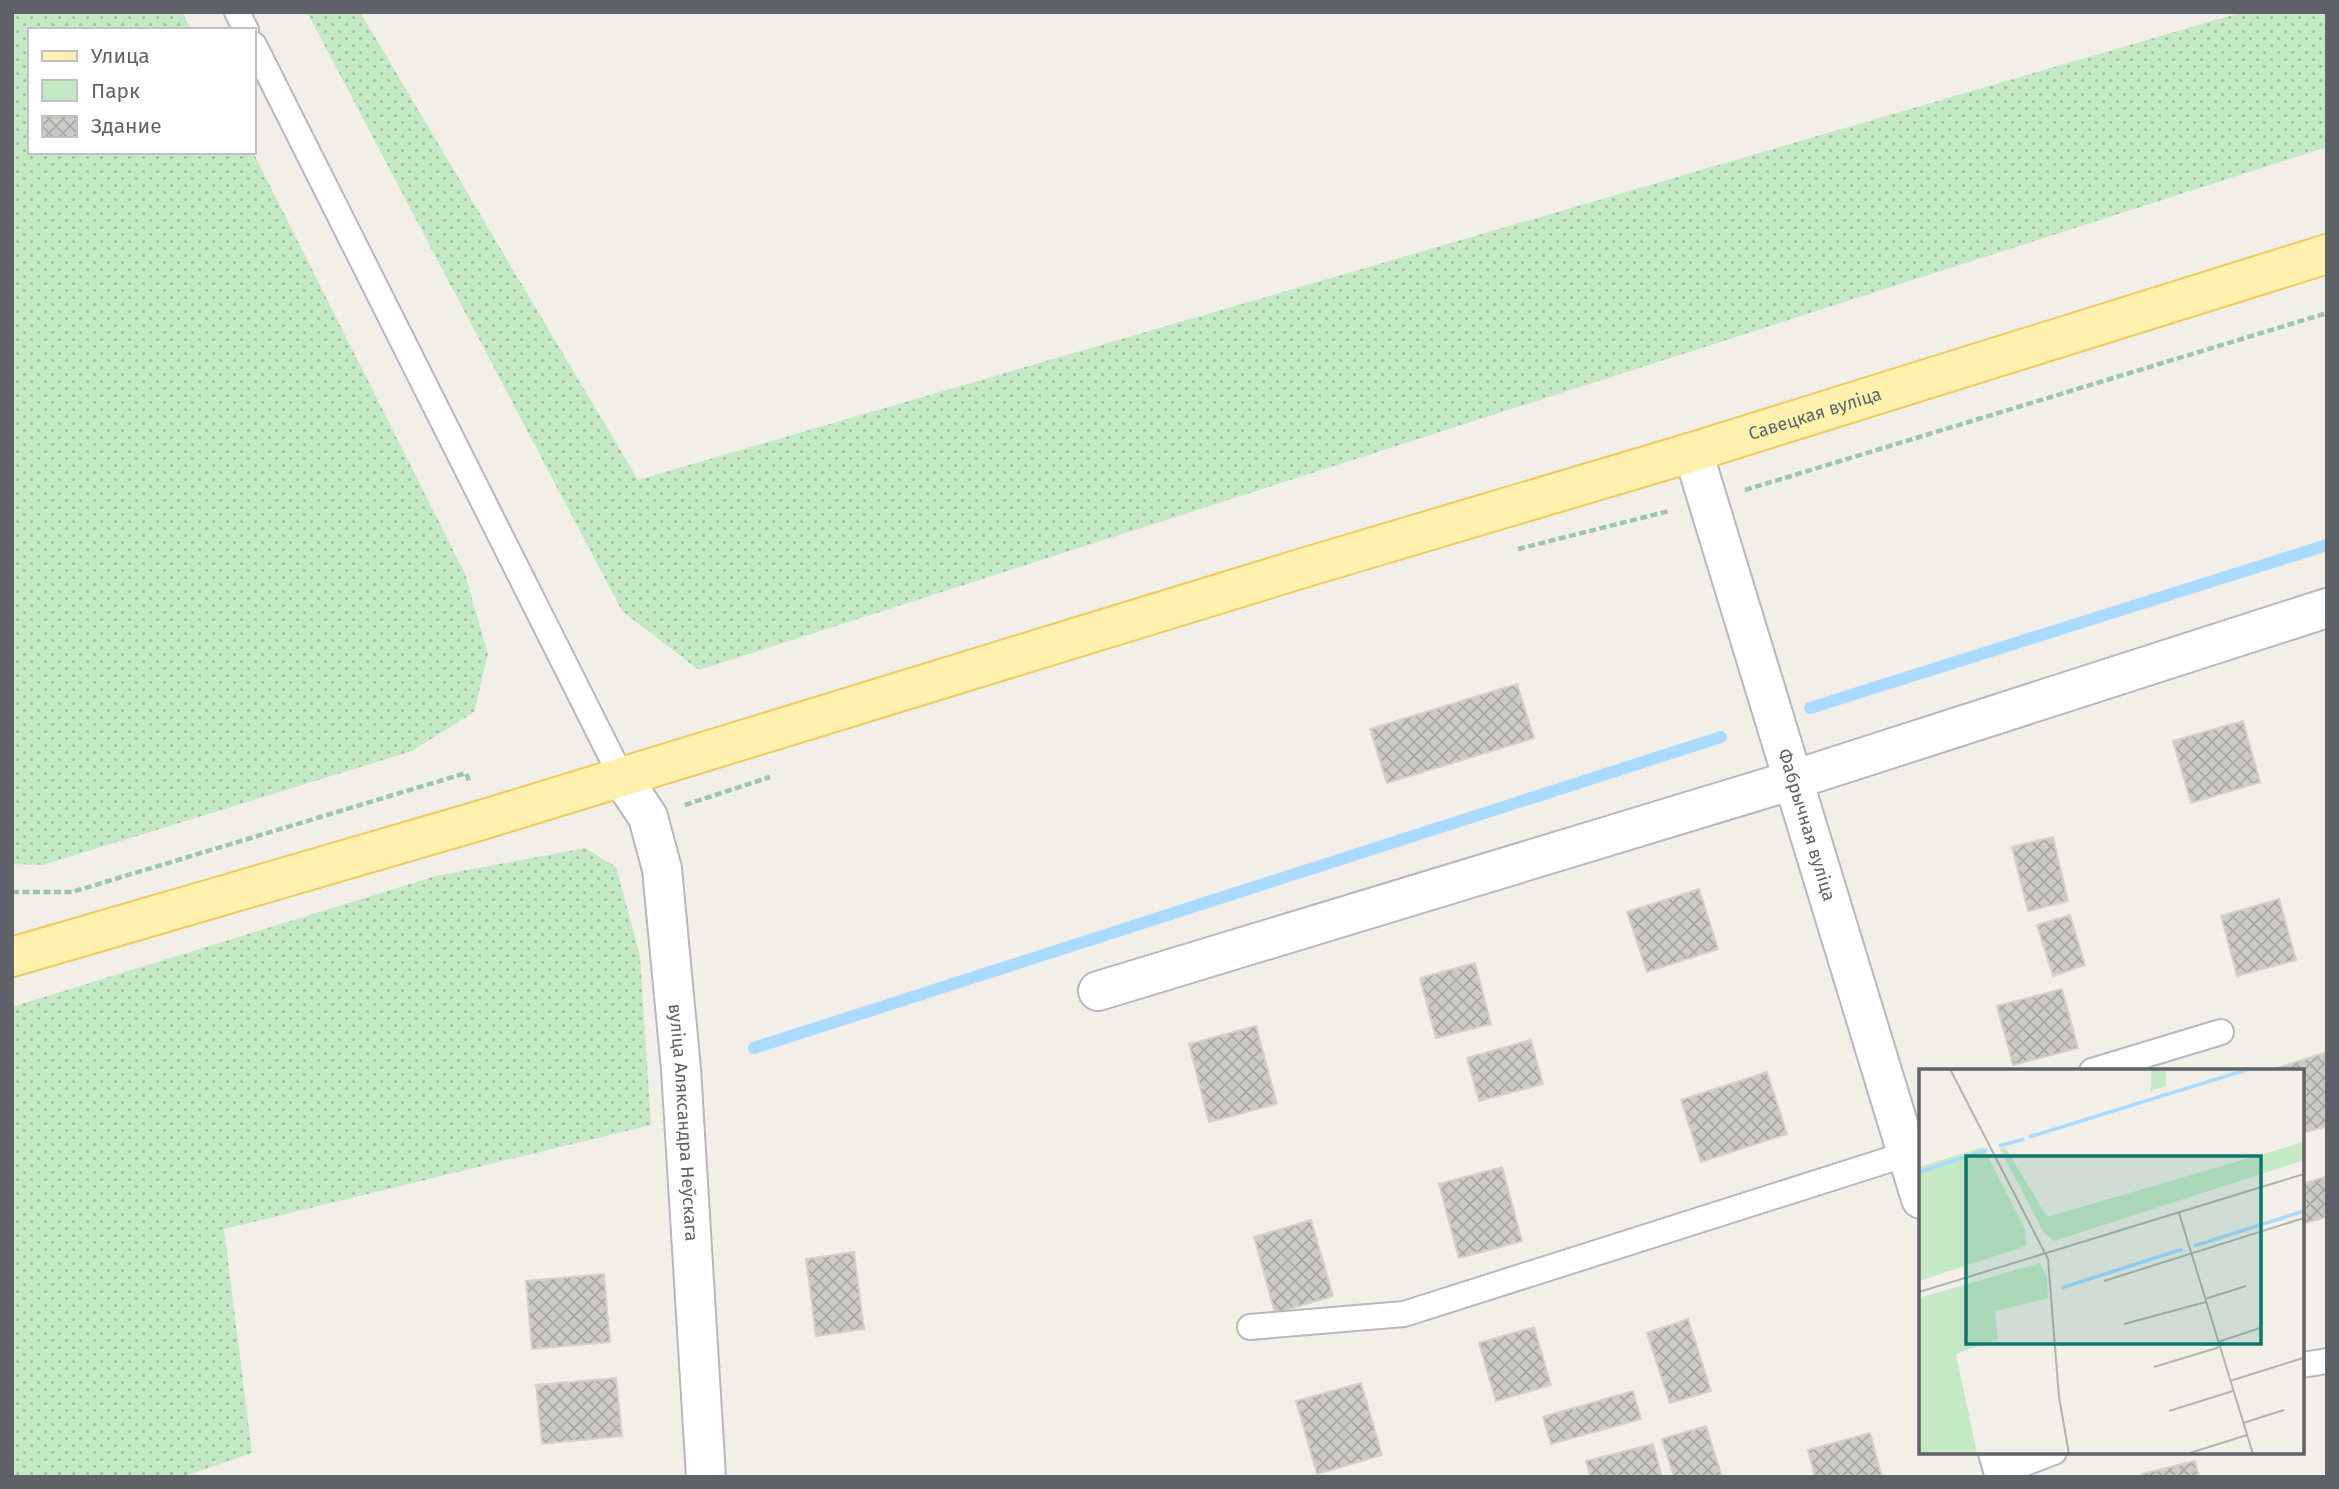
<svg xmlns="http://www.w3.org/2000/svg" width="2339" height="1489" font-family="'Fira Sans',sans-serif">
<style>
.green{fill:url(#green-dots)}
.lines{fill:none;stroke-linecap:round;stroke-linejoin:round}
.stream{stroke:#aadaff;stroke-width:12}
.building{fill:url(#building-cross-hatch);stroke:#d6d1c6;stroke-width:2}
.service-casing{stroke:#b5b8bc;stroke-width:28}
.minor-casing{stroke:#b5b8bc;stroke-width:42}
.primary-casing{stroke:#f2c960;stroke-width:42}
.path{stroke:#9cc7a9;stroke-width:4.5;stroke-dasharray:7 3.5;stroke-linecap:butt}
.service{stroke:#fff;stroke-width:24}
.minor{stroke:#fff;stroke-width:38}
.primary{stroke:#fff2af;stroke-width:38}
.labels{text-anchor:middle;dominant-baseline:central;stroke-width:7;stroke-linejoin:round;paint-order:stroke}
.street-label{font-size:18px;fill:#5f6368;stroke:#fff}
.inset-river{fill:none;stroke:#aadaff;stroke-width:3.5}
.inset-road{fill:none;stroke:#b3b3b1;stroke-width:2}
.view{fill:#0f766e;fill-opacity:0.15;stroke:#0f766e;stroke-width:3.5}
.inset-edge{fill:none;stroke:#5f6368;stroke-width:3.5}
</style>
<defs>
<pattern id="green-dots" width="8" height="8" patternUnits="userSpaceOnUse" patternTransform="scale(1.75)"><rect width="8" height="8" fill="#c5e8c5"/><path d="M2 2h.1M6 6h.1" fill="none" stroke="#a3c0a4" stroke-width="1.8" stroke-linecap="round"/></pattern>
<pattern id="building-cross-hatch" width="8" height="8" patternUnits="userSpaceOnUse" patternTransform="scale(1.75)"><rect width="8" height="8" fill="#cccac5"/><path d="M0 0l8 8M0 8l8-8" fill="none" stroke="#a9a8a4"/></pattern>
</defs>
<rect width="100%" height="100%" fill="#f1efe8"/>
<g class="green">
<path d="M12,12H182L191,30H30V152H253L465,574L488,654L474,712L412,751L43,865L12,864Z"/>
<path d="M307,12H360L638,480L2243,12H2327V147L699,670L622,611Z"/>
<path d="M585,848L616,867L640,956L651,1125L224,1229L252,1453L182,1477H12V1007L436,876Z"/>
</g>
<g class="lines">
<g class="stream">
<path d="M1810,708L2327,545"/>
<path d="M754,1048L1721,737"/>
</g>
</g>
<g class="building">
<path d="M1517,684L1534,738L1387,783L1370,729Z"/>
<path d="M2243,721L2260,782L2191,803L2173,741Z"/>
<path d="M2053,837L2068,901L2028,911L2012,847Z"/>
<path d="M1699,889L1718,949L1647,972L1627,912Z"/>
<path d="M2279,899L2296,960L2237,976L2221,916Z"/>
<path d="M2070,915L2085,965L2053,976L2037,925Z"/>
<path d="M1475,963L1491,1024L1436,1038L1420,978Z"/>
<path d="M2062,989L2078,1048L2013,1065L1997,1006Z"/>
<path d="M1256,1026L1277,1104L1209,1122L1189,1044Z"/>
<path d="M1531,1040L1543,1084L1479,1101L1467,1058Z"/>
<path d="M2324,1053L2327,1062V1126L2302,1133V1071H2268Z"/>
<path d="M1767,1072L1787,1134L1701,1162L1681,1100Z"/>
<path d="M1502,1167L1522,1241L1459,1258L1439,1184Z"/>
<path d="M2327,1176V1217L2302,1224V1184Z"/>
<path d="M1311,1220L1333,1296L1275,1313L1254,1237Z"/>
<path d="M854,1252L864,1329L816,1336L806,1259Z"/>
<path d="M604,1274L610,1342L532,1349L526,1281Z"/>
<path d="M1688,1319L1711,1391L1670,1403L1647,1333Z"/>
<path d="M1534,1327L1551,1385L1496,1401L1479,1343Z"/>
<path d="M616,1378L622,1436L542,1444L536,1385Z"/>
<path d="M1361,1383L1382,1455L1317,1474L1296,1401Z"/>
<path d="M1633,1391L1641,1419L1551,1444L1543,1417Z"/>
<path d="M1706,1426L1722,1477H1674L1662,1439Z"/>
<path d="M1870,1433L1882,1477H1815L1808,1450Z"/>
<path d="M1653,1444L1662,1477H1591L1586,1461Z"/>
<path d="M2195,1461L2199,1477H2143L2142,1474Z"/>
</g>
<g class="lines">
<g class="service-casing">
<g id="service">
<path d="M237,12L246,30"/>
<path d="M254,45L622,778"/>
<path d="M2092,1071L2221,1032"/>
<path d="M1250,1327L1404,1314L1907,1154"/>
<path d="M2302,1365L2327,1361"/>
<path d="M2004,1471L2054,1452"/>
</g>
</g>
<g class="minor-casing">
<g id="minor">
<path id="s1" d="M1693,452L1921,1199"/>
<path id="s2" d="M622,778L648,817L662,869L681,1069L706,1477"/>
<path d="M1098,991L1793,780L2327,608"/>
<path d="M1998,1452L2005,1477"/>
</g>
</g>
<g class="primary-casing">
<g id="primary">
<path id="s3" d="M12,957L485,819L1303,568L1693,452L2327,254"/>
</g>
</g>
<g class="path">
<path d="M1745,490L2327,313"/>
<path d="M1518,549L1669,511"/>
<path d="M685,805L770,777"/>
<path d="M12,892H72L466,773L469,781"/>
</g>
<use href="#service" class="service"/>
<use href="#minor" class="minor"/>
<use href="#primary" class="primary"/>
</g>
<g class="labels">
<g class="street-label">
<text stroke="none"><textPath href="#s3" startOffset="1883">Савецкая вуліца</textPath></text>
<text stroke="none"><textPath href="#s1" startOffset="390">Фабрычная вуліца</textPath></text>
<text stroke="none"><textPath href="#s2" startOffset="355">вуліца Аляксандра Неўскага</textPath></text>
</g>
</g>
<g transform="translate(1919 1069)">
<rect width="385" height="385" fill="#f1efe8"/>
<path d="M385,73V91L135,172L125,164L81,80L86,78L128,148ZM64,78L106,160L107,177L0,212V98ZM121,194L128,208L129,229L76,242L79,270L37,285L58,385H0V229Z" fill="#c5e8c5"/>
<path d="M232,0H247V17L232,22Z" fill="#c5e8c5"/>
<path class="inset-river" d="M110,68L330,0M80,77L105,70M0,103L68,81M275,177L385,142M142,219L264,180"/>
<path class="inset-road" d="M31,0L129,190L140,328L150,385M260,144L334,385M185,212L385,149M0,223L385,105M286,230L327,217M205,255L287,233M299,273L341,259M235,298L301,278M311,312L384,289M250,342L314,322M324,354L365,341M268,385L328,366"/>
<path class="view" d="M47,87H342V275H47Z"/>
<rect width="385" height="385" class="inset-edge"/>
</g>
<rect width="2339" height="1489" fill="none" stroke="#5f6368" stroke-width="28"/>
<rect x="28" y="28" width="228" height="126" fill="#ffffff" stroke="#bfc1c3" stroke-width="2"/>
<rect x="42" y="51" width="35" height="10" fill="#fff2af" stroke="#bfc1c3" stroke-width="2"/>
<text x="91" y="63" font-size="21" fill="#5f6368">Улица</text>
<rect x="42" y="80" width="35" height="21" fill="#c5e8c5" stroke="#bfc1c3" stroke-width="2"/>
<text x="91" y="98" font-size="21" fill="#5f6368">Парк</text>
<rect x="42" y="116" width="35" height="21" fill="url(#building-cross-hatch)" stroke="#bfc1c3" stroke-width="2"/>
<text x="91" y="133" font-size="21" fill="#5f6368">Здание</text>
</svg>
